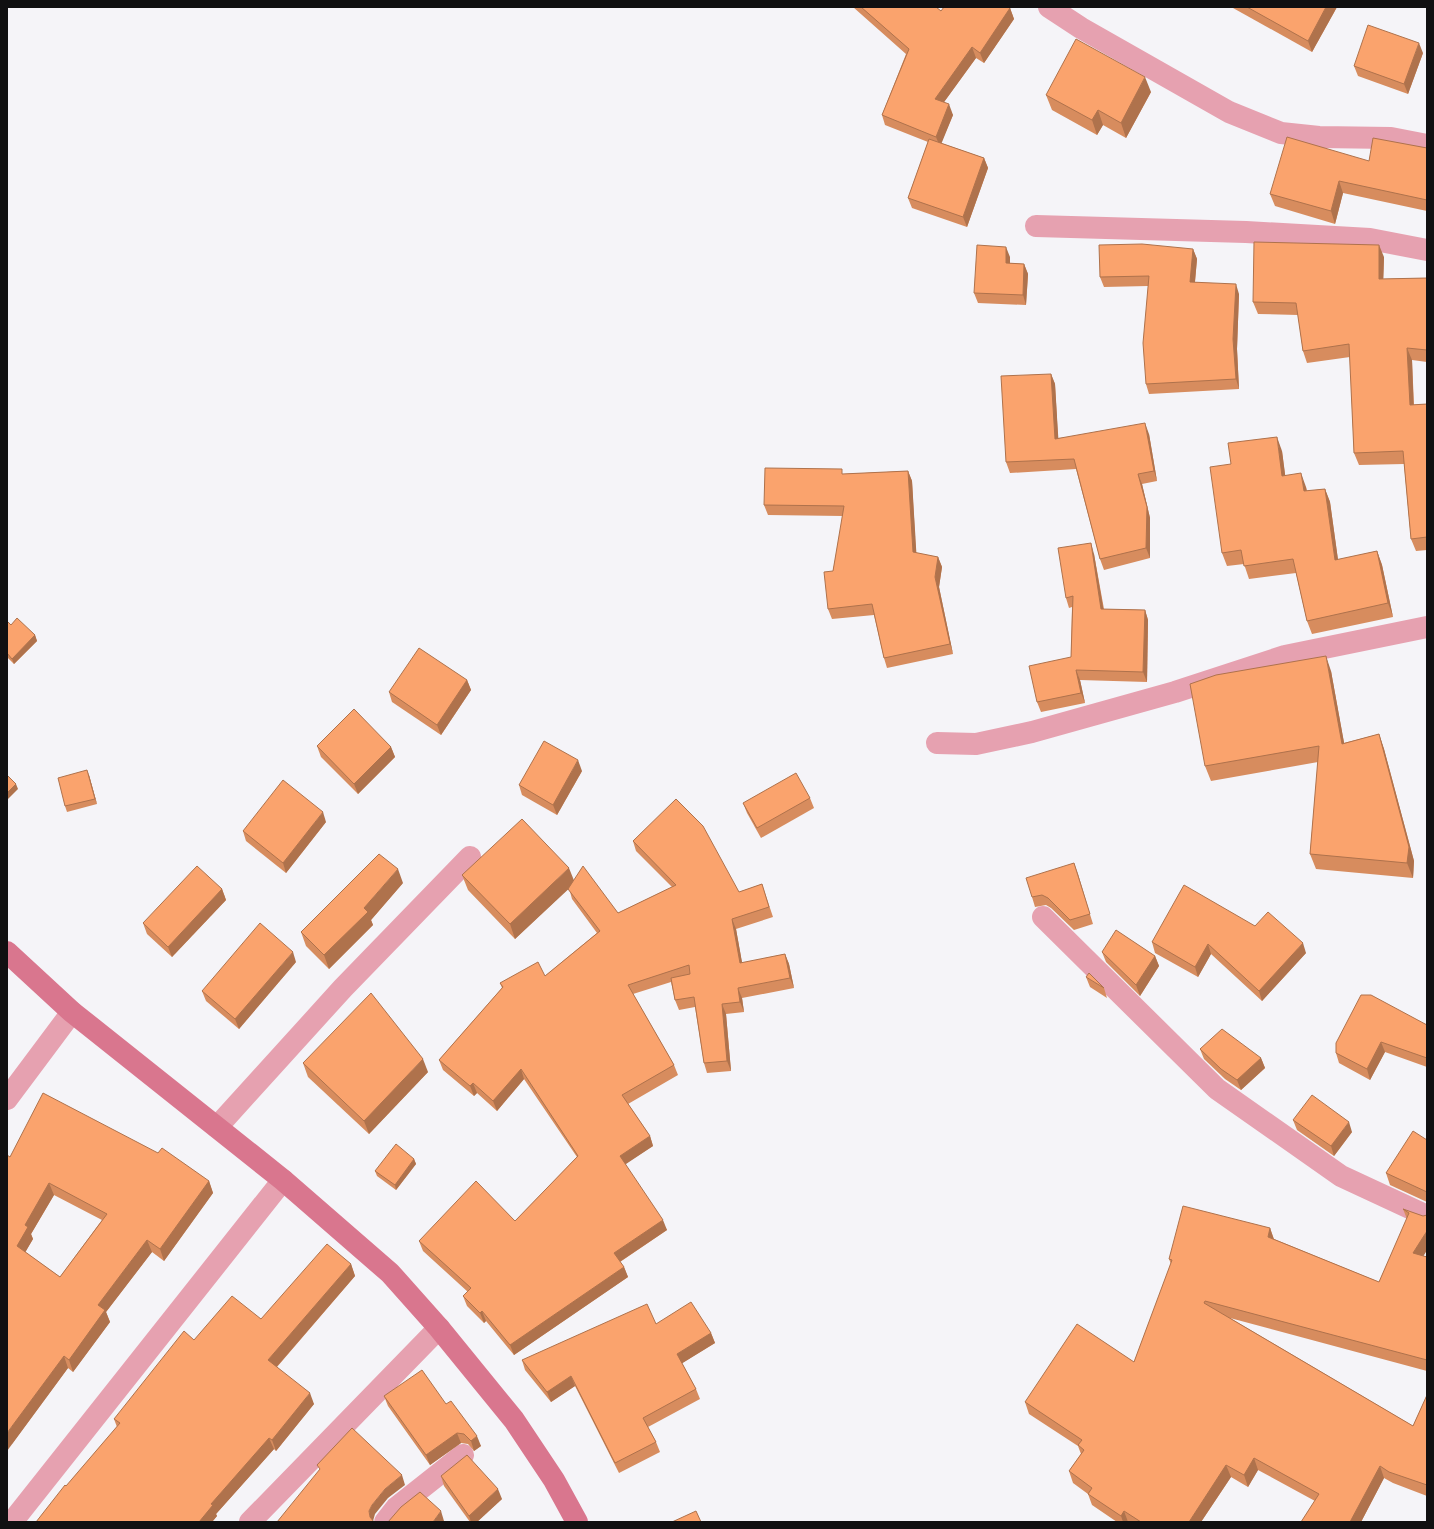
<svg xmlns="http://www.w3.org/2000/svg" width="1434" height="1529" font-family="Ubuntu,sans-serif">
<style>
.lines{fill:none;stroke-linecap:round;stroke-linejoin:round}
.street{stroke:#e6a1b0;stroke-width:22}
.secondary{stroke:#d9768e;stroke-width:22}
.wall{fill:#d78c5e;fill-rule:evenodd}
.shaded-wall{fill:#af724c}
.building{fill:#faa36d;stroke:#af724c;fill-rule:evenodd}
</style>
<rect width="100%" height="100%" fill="#f5f4f8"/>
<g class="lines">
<g class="street">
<path d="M1049,7L1081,28L1229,112L1281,133L1319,137L1391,138L1427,145"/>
<path d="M1036,226L1246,232L1370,239L1427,250"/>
<path d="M937,743L976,744L1032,732L1175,692L1285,656L1427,627"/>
<path d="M1043,917L1217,1089L1341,1176L1427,1216"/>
<path d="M7,1099L72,1012"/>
<path d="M217,1127L343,988L470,857"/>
<path d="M12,1522L283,1180"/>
<path d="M250,1522L439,1328"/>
<path d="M385,1522L396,1508L463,1455"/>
</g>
<path class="secondary" d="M7,952L72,1012L283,1180L390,1273L439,1328L514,1420L554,1480L577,1522"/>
</g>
<g class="wall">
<path d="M853,7H936L941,11L1010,8L1014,19L984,63L976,58L944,102L953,115L941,143L984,158L988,168L967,227L912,208L908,198L928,142L885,125L882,115L906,54Z"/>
<path d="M1233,7H1337L1312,52L1233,8Z"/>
<path d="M1423,53L1408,94L1358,76L1354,66Z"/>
<path d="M1151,92L1126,138L1103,125L1097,135L1052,110L1046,95Z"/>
<path d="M1427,148V211L1343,193L1335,224L1275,206L1270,194L1369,161Z"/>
<path d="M1193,249L1197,259L1195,282L1239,294L1237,349L1239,389L1149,394L1146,384L1148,286L1104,287L1100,277Z"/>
<path d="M1010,257V263L1024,264L1028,274L1026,305L978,303L974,293Z"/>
<path d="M1384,257L1383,279L1427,278V362L1412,360L1414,405L1427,404V550L1416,551L1411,539L1404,464L1359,465L1354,453L1350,357L1307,363L1303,351L1298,315L1258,314L1253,302Z"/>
<path d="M1051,374L1055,384L1058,438L1149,434L1157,481L1142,484L1150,518V558L1104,570L1100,559L1076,469L1010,473L1006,462Z"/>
<path d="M1282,451L1285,475L1306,487L1307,491L1325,489L1330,502L1338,560L1377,551L1382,565L1393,617L1312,634L1307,621L1296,573L1249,579L1244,564L1227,566L1222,553L1231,464Z"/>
<path d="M908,471L912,481L916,553L938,557L942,567L939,587L953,654L887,668L884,658L874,615L832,619L828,609L833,571L843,516L768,515L764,505L844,474Z"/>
<path d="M1094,554L1104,609L1145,610L1148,620L1147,682L1080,680L1085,703L1041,712L1037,702L1071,657L1072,607L1069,608L1066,598Z"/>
<path d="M7,621L11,625L35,635L37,641L14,664L7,657Z"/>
<path d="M1331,671L1344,743L1379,734L1384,749L1414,861L1413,878L1316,869L1310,854L1318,762L1211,781L1205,766Z"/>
<path d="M467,680L471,690L441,735L392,702L389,692Z"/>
<path d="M317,746L391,747L395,757L358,794L321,757Z"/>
<path d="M582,771L557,815L522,795L519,785Z"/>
<path d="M89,775L97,804L67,812L65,806Z"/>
<path d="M810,798L814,808L761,838L747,813L743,803Z"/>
<path d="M326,822L286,873L246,841L243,831Z"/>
<path d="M633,841L739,892L762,884L773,917L736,929L742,963L785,954L789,964L794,988L742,998L744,1012L726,1014L731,1071L707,1073L704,1063L695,1007L679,1010L675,1000L671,982L633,994L674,1065L678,1075L628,1104L650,1136L653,1146L625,1164L667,1230L620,1262L624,1267L628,1277L514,1355L486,1321L484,1323L467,1306L463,1296L468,1292L423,1251L419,1241L515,1221L577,1157L524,1079L497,1111L477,1093L474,1096L443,1070L439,1060L502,988L500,983L545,976L597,933L572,899L569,888L515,939L468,890L462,875L574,880L618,913L672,887L636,851Z"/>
<path d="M1074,863L1093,924L1074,930L1051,908L1046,905L1035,907L1032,897Z"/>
<path d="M403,883L371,920L373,925L329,969L306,946L301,932Z"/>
<path d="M222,889L226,900L172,957L147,934L143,923Z"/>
<path d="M1255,926L1306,953L1262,1001L1211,954L1198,977L1155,953L1152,942Z"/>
<path d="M1102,952L1155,956L1159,966L1140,996L1106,962Z"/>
<path d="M296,962L239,1029L206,1001L202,991Z"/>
<path d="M1086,977L1104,988L1107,998L1090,987Z"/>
<path d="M1427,1025V1067L1385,1052L1370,1080L1339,1063L1336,1053Z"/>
<path d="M1200,1049L1261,1058L1265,1068L1241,1090L1225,1079L1204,1059Z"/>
<path d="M303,1063L428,1072L369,1134L308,1077Z"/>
<path d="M1293,1120L1352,1132L1334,1156L1297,1130Z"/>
<path d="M1427,1140V1202L1390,1185L1386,1173Z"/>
<path d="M10,1157L209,1181L213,1193L164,1261L152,1252L106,1312L110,1322L73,1372L68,1368L12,1444ZM54,1195L102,1220L60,1277L25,1252L33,1239L31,1234Z"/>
<path d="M414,1159L416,1164L396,1190L377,1176L375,1171Z"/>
<path d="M1403,1209L1423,1216L1427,1250L1423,1256L1427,1257V1371L1230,1318L1413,1426L1427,1395V1496L1393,1483L1384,1478L1361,1522H1301L1315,1501L1258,1470L1248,1487L1231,1477L1201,1522H1117L1092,1505L1088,1494L1073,1483L1069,1471L1081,1454L1078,1446L1029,1414L1025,1402L1134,1362L1171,1264L1169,1259L1270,1228L1274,1239L1379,1282L1407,1219Z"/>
<path d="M351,1264L355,1276L277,1367L314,1404L276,1451L274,1449L216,1514L217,1516L212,1522H36L117,1427L114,1419L194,1340L261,1319Z"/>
<path d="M656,1324L711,1333L715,1343L682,1363L696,1389L700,1399L648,1427L656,1442L660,1452L619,1473L575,1386L551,1402L525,1370L522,1360Z"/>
<path d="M384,1396L446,1404L481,1446L474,1451L468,1444L461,1443L430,1465L388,1406Z"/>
<path d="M441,1476L502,1499L477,1522H470L444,1486Z"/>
</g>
<g class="shaded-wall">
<path d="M1326,7H1337L1312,52L1308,41Z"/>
<path d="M1010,8L1014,19L984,63L980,53Z"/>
<path d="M1419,43L1423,53L1408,94L1404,84Z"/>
<path d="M972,47L976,58L939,109L935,99Z"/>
<path d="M1145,77L1151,92L1126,138L1121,123Z"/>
<path d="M949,104L953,115L940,147L936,137Z"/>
<path d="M1098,110L1103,125L1097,135L1092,120Z"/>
<path d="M984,158L988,168L967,227L963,217Z"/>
<path d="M1339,181L1343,193L1335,224L1331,211Z"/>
<path d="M1379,245L1384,257L1383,292L1379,279Z"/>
<path d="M1006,247L1010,257V273L1006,263Z"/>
<path d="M1193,249L1197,259L1194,292L1190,282Z"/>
<path d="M1024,264L1028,274L1026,305L1023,295Z"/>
<path d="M1236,284L1239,294L1237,349L1239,389L1236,379L1233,339Z"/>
<path d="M1407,348L1412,360L1414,417L1410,405Z"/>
<path d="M1051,374L1055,384L1059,449L1055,439Z"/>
<path d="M1145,423L1149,434L1157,481L1154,471Z"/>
<path d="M1277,437L1282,451L1287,489L1282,476Z"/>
<path d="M908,471L912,481L917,563L913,552Z"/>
<path d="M1301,473L1306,487L1309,505L1304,491Z"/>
<path d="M1138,474L1142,484L1150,518V558L1146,548Z"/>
<path d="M1325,489L1330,502L1340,574L1335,560Z"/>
<path d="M1091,543L1094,554L1105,619L1101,609Z"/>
<path d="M1377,551L1382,565L1393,617L1388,603Z"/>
<path d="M938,557L942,567L939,587L953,654L950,644L935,577Z"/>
<path d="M1145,610L1148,620L1147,682L1143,672Z"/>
<path d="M35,635L37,641L14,664L12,659Z"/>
<path d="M1326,656L1331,671L1347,759L1342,744Z"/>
<path d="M1076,670L1080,680L1085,703L1081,693Z"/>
<path d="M467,680L471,690L441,735L437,725Z"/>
<path d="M1379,734L1384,749L1414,861L1413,878L1407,863Z"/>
<path d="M391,747L395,757L358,794L354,784Z"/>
<path d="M578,760L582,771L557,815L553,805Z"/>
<path d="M87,770L89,775L97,804L95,799Z"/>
<path d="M16,784L18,789L7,800V793Z"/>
<path d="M323,812L326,822L286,873L283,863Z"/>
<path d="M1074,863L1078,874L1093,924L1090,914Z"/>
<path d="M569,868L575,883L515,939L510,924Z"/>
<path d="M398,869L403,883L371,920L373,925L329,969L324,955L364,908Z"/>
<path d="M222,889L226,900L172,957L168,947Z"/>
<path d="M732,919L736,929L744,973L740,963Z"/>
<path d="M1303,943L1306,953L1262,1001L1259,991Z"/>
<path d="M1208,944L1211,954L1198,977L1195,967Z"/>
<path d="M293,952L296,962L239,1029L235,1019Z"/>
<path d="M785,954L789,964L794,988L790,978Z"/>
<path d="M1155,956L1159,966L1140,996L1136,985Z"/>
<path d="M738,988L742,998L744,1012L740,1002Z"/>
<path d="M722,1004L726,1014L731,1071L727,1061Z"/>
<path d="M1381,1042L1385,1052L1370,1080L1367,1069Z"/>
<path d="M1261,1058L1265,1068L1241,1090L1237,1080Z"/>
<path d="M423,1059L428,1072L369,1134L364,1121Z"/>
<path d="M521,1069L524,1079L497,1111L493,1101Z"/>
<path d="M473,1083L477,1093L474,1096L470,1086Z"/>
<path d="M1349,1122L1352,1132L1334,1156L1331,1146Z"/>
<path d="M650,1136L653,1146L623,1166L620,1156Z"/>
<path d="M414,1159L416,1164L396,1190L395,1185Z"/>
<path d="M209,1181L213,1193L164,1261L160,1249Z"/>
<path d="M49,1183L54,1195L31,1234L33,1239L22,1258L17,1246L25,1225Z"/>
<path d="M663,1220L667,1230L618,1263L614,1253Z"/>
<path d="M1270,1228L1274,1240L1268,1237Z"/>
<path d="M1427,1231V1250L1418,1265L1413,1253Z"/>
<path d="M147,1240L152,1252L106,1312L110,1322L73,1372L69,1360L98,1305Z"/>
<path d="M351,1264L355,1276L273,1371L268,1360Z"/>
<path d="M624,1267L628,1277L514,1355L510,1345Z"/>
<path d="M482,1311L486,1321L484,1323L480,1313Z"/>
<path d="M711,1333L715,1343L681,1364L677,1354Z"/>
<path d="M64,1356L68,1368L7,1451V1433Z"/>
<path d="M571,1376L575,1386L551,1402L547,1392Z"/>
<path d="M310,1393L314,1404L276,1451L272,1440Z"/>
<path d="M457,1433L461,1443L430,1465L426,1455Z"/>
<path d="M477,1436L481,1446L474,1451L471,1441Z"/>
<path d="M269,1438L274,1449L216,1514L217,1516L212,1522H199L211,1504Z"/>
<path d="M1254,1458L1258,1470L1248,1487L1244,1475Z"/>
<path d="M1226,1465L1231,1477L1201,1522H1189Z"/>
<path d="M1380,1466L1384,1478L1361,1522H1350Z"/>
<path d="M402,1475L405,1485L388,1498L375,1514L373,1521L370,1517L369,1511L372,1505L385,1489Z"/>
<path d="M498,1489L502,1499L477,1522H471L469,1516Z"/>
<path d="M441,1511L444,1521V1522H433Z"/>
<path d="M1124,1511L1128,1522H1123L1121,1516Z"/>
</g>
<g class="building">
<path d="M861,7H936L941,11L944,7H1008L1010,8L980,53L972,47L935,99L949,104L936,137L882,115L909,49Z"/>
<path d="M1247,7H1326L1308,41Z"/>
<path d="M1368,25L1419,43L1404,84L1354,66Z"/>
<path d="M1076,39L1145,77L1121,123L1098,110L1092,120L1046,95Z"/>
<path d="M1287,137L1369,161L1373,138L1427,148V200L1339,181L1331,211L1270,194Z"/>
<path d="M929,139L984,158L963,217L908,198Z"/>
<path d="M1254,242L1379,245V279L1427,278V350L1407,348L1410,405L1427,404V537L1411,539L1403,451L1354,453L1349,344L1303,351L1296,303L1253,302Z"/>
<path d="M1142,244L1193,249L1190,282L1236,284L1233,339L1236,379L1146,384L1143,343L1149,276L1100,277L1099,245Z"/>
<path d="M977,245L1006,247V263L1024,264L1023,295L974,293Z"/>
<path d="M1051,374L1055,439L1145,423L1154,471L1138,474L1147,507L1146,548L1100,559L1074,459L1006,462L1001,376Z"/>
<path d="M1277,437L1282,476L1301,473L1304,491L1325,489L1335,560L1377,551L1388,603L1307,621L1293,559L1244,566L1241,550L1222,553L1210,467L1231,464L1228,443Z"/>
<path d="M765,468L842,469V474L908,471L913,552L938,557L935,577L950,644L884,658L872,604L828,609L824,572L833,571L844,506L764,505Z"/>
<path d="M1091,543L1101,609L1145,610L1143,672L1076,670L1081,693L1037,702L1029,666L1071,657L1073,596L1066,598L1058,548Z"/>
<path d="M17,618L35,635L12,659L7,653V621L11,625Z"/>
<path d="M419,648L467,680L437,725L389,692Z"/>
<path d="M1326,656L1342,744L1379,734L1409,847L1407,863L1310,854L1319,746L1205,766L1190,684L1216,675Z"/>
<path d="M354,709L391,747L354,784L317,746Z"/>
<path d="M544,741L578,760L553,805L519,785Z"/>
<path d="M87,770L95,799L65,806L58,778Z"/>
<path d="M796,773L810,798L757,828L743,803Z"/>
<path d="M7,775L16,784L7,793Z"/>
<path d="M283,780L323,812L283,863L243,831Z"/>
<path d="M676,799L703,826L739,892L762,884L769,907L732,919L740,963L785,954L790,978L738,988L740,1002L722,1004L727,1061L704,1063L694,997L675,1000L671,978L690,974L689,965L628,985L674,1065L622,1095L650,1136L620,1156L663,1220L614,1253L624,1267L510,1345L482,1311L480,1313L463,1296L471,1288L419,1241L476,1181L515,1221L578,1156L521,1069L493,1101L473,1083L470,1086L439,1060L503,987L500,983L538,962L545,976L600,931L568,889L583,866L618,913L676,885L633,841Z"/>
<path d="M522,819L569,868L510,924L462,875Z"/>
<path d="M379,854L398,869L364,908L368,912L324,955L301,932Z"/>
<path d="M1074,863L1090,914L1070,920L1048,898L1042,895L1032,897L1026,878Z"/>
<path d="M197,866L222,889L168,947L143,923Z"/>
<path d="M1184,885L1255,926L1268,912L1303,943L1259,991L1208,944L1195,967L1152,942Z"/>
<path d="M260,923L293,952L235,1019L202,991Z"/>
<path d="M1116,930L1155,956L1136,985L1102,952Z"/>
<path d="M1089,973L1104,988L1086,977Z"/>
<path d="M371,993L423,1059L364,1121L303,1063Z"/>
<path d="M1361,995H1371L1427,1025V1058L1381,1042L1367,1069L1336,1053V1043Z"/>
<path d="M1222,1029L1261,1058L1237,1080L1221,1069L1200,1049Z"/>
<path d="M43,1093L158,1153L162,1148L209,1181L160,1249L147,1240L98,1305L105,1310L69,1360L64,1356L7,1433V1155L10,1157ZM49,1183L107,1214L60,1277L17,1246L28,1227L25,1225Z"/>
<path d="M1312,1095L1349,1122L1331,1146L1293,1120Z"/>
<path d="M1413,1131L1427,1140V1192L1386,1173Z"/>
<path d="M396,1144L414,1159L395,1185L375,1171Z"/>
<path d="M1183,1206L1270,1228L1268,1237L1379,1282L1409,1213L1403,1209L1423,1216L1427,1215V1231L1413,1253L1427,1257V1360L1205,1301L1204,1303L1413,1426L1427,1395V1485L1389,1472L1380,1466L1350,1522H1301L1319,1494L1254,1458L1244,1475L1226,1465L1189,1522H1141L1124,1511L1121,1516L1088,1494L1092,1488L1069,1471L1084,1450L1078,1445L1082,1440L1025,1402L1077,1324L1134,1362L1172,1260L1169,1259Z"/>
<path d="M327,1244L351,1264L268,1360L310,1393L272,1440L269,1438L211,1504L213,1505L199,1522H36L65,1485L66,1486L120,1423L114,1419L184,1331L194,1340L232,1296L261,1319Z"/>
<path d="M691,1302L711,1333L677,1354L696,1389L643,1418L656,1442L615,1463L571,1376L547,1392L522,1360L647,1304L656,1324Z"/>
<path d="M422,1370L446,1404L451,1401L477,1436L471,1441L464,1434L457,1433L426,1455L384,1396Z"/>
<path d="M352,1428L402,1475L385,1489L372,1505L369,1511L370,1517L374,1522H277L320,1469L317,1465Z"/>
<path d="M467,1455L498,1489L469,1516L441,1476Z"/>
<path d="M420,1492L441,1511L433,1522H388L401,1507Z"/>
<path d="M696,1511L701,1522H672Z"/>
</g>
<rect width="1434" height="1529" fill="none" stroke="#101011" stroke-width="16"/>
</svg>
